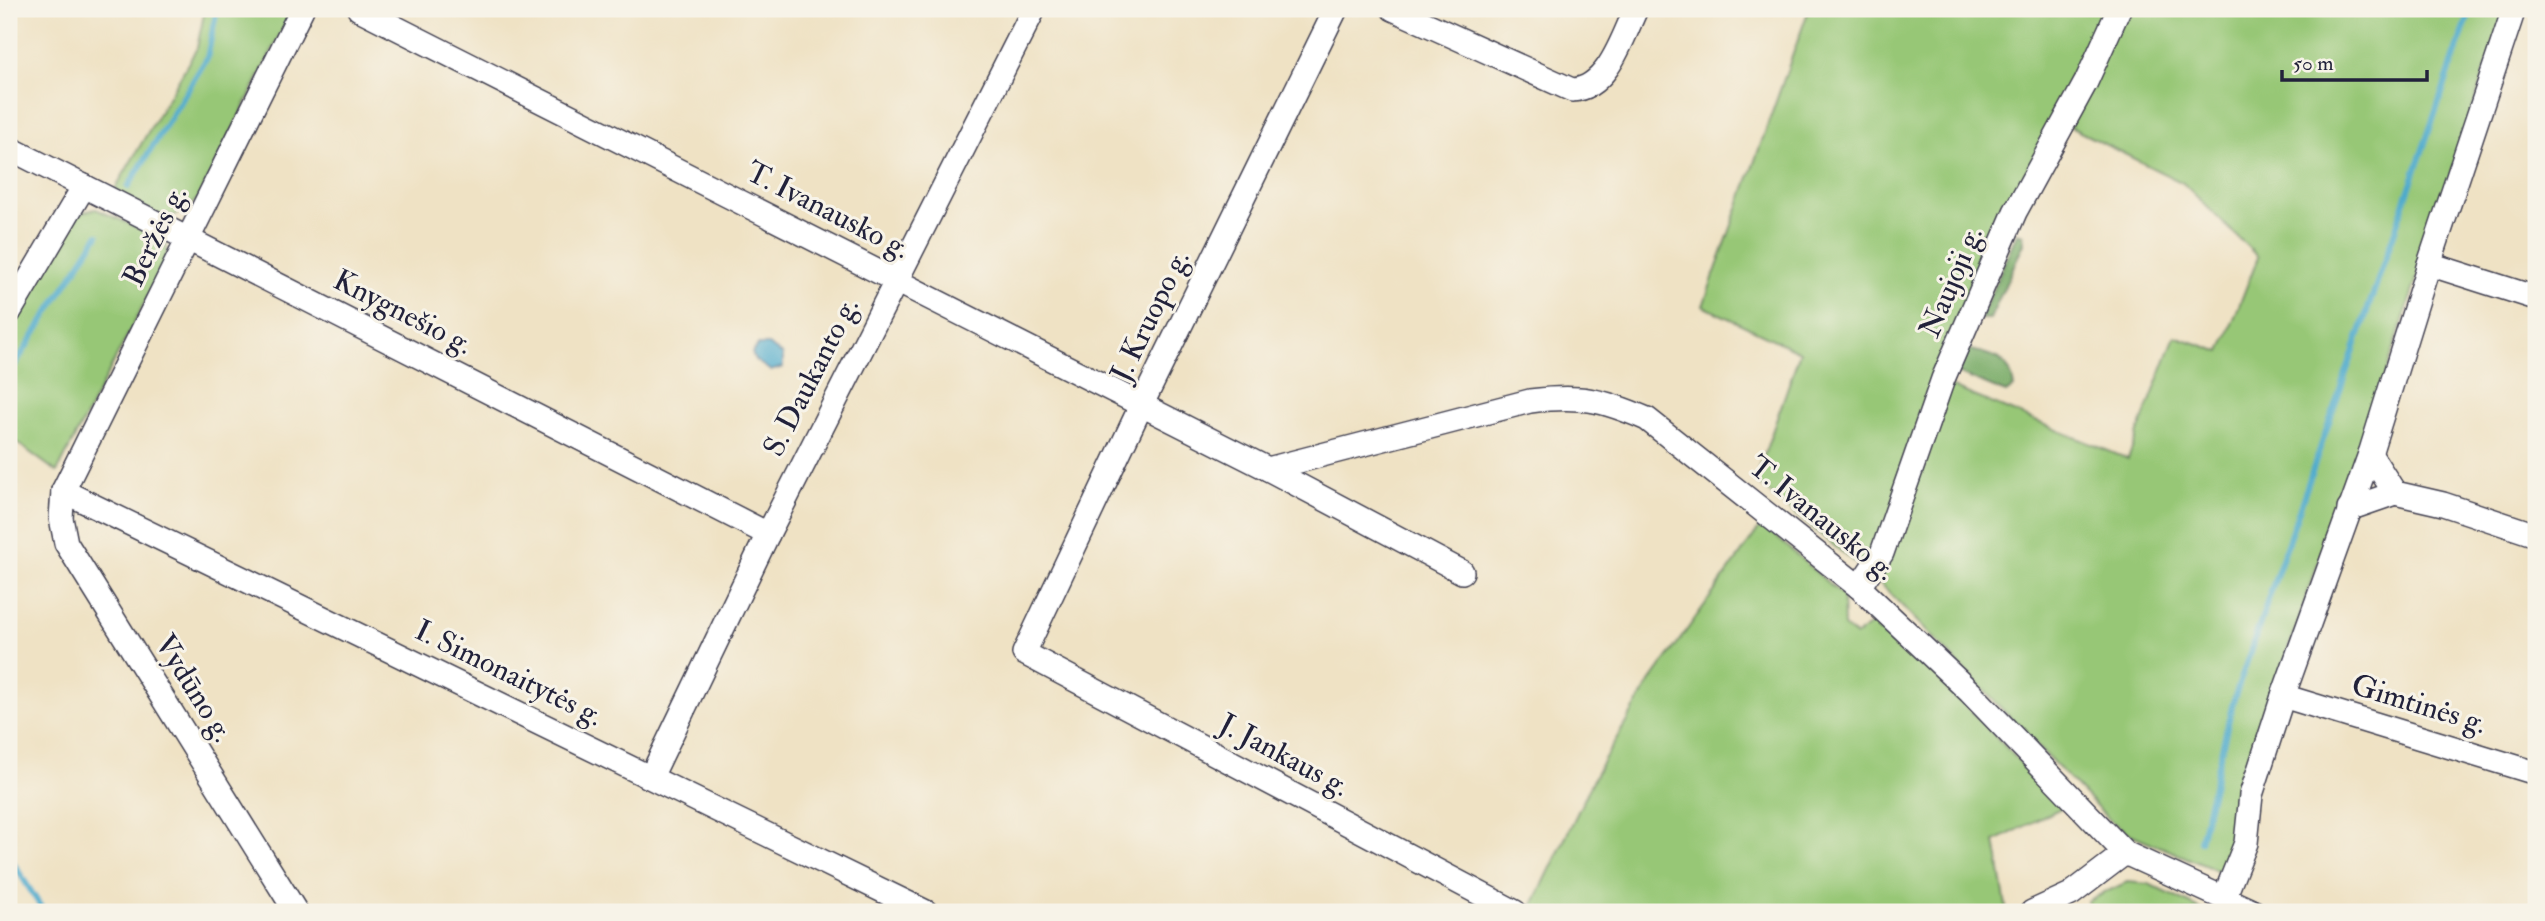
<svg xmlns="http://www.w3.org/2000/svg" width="2545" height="921" font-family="'IM FELL Double Pica',serif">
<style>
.green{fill:#97c776;stroke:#5c7458;stroke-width:2;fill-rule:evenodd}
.forest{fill:#79ac67;stroke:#4e6751;stroke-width:2}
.water{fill:#4eaacc;stroke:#386684;stroke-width:2}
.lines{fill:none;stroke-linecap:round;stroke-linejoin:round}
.stream{stroke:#4eaacc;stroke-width:6}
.minor-casing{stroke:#413f50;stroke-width:26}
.minor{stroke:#fff;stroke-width:23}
.labels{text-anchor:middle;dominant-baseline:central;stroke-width:6;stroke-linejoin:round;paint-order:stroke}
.street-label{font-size:30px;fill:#22223b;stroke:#f7f3e8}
</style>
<rect width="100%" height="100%" fill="#f7f3e8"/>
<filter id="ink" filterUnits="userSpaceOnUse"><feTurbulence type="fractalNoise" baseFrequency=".0143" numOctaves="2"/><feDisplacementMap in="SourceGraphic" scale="14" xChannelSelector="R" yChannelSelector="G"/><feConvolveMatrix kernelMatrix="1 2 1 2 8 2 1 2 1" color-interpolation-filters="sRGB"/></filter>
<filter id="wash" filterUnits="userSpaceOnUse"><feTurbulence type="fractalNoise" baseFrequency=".00686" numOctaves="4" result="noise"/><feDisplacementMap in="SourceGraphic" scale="28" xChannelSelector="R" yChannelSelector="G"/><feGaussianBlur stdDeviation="1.57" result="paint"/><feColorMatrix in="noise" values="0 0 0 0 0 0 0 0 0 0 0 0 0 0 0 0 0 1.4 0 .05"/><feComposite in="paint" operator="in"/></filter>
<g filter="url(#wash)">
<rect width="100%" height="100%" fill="#efe2c4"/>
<g class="green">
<path d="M205,9H293L198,199C191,204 183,213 175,215C154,219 130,202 115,189L197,48Z"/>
<path d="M1809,9H2505L2348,489L2325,542L2243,784L2237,843L2223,873L2130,834L2108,819L1882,585L1755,481L1800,352L1703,306ZM2060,122L2183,183L2258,257L2221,352L2175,336L2128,459L1935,380Z"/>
<path d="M96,209L166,240L167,259L57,472L9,437V331L78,213Z"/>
<path d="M1760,527L1772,533L1843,596L1844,627L1856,636L1877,620L1935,673L2063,807L1995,841L2007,912L1530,911L1599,768L1650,682Z"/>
<path d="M2127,882L2149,884L2206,912H2097L2090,908L2087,901Z"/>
</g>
<g class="forest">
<path d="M2017,233L2023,235L2024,243L1990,319H1980Z"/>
<path d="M1964,348C1991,356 2010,355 2014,387L2006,393L1955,372Z"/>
</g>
<path class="water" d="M758,345H768L783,355V367L771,371L755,360L752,353Z"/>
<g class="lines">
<g class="stream">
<path d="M128,187L207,58L217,9"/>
<path d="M9,374L98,235"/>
<path d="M2200,841L2233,702L2471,9"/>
<path d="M9,856L44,912"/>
</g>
</g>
</g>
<g filter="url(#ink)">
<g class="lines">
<g class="minor-casing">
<g id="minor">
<path d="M359,9L1268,469L1530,401C1580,395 1601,399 1647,419L1859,587L1970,692L2125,853L2254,912"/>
<path d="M1336,9L1141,406L1024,653L1515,912"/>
<path d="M1393,9L1572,90C1608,89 1623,36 1636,9"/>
<path d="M9,148L768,534"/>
<path d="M2429,264L2536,298"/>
<path d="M9,313L84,186"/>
<path d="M2370,454L2395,493L2443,504L2536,535"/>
<path d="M1268,469L1462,572"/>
<path d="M63,491L926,912"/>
<path d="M2349,509L2395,493"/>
<path d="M1859,587L1882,553L1943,379L2015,212L2086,82L2119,9"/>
<path d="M2283,696L2536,773"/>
<path d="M651,777L768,534L1034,9"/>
<path d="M2224,898L2246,843L2251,795L2283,696L2370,454L2429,264L2514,9"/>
<path d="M296,912L66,543L61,518L63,491L302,9"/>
<path d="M2032,912L2071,894L2125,853"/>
</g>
</g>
<use href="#minor" class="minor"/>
</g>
</g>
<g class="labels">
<g class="street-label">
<text transform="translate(828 210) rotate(27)">T. Ivanausko g.</text>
<text transform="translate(155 236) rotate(-64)">Beržės g.</text>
<text transform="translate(1951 282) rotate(-67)">Naujoji g.</text>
<text transform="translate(403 312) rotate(27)">Knygnešio g.</text>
<text transform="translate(1150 316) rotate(-64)">J. Kruopo g.</text>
<text transform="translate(811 377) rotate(-63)">S. Daukanto g.</text>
<text transform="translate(1822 518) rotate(39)">T. Ivanausko g.</text>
<text transform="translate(509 673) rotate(26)">I. Simonaitytės g.</text>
<text transform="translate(194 688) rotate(58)">Vydūno g.</text>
<text transform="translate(2419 704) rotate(17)">Gimtinės g.</text>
<text transform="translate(1284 755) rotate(28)">J. Jankaus g.</text>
</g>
</g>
<rect width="2545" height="921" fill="none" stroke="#f7f3e8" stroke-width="35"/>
<path d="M2282 70v10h145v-10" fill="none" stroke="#22223b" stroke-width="3.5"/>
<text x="2293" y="70" font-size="21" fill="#22223b" stroke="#f7f3e8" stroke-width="5" paint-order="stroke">50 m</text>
</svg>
